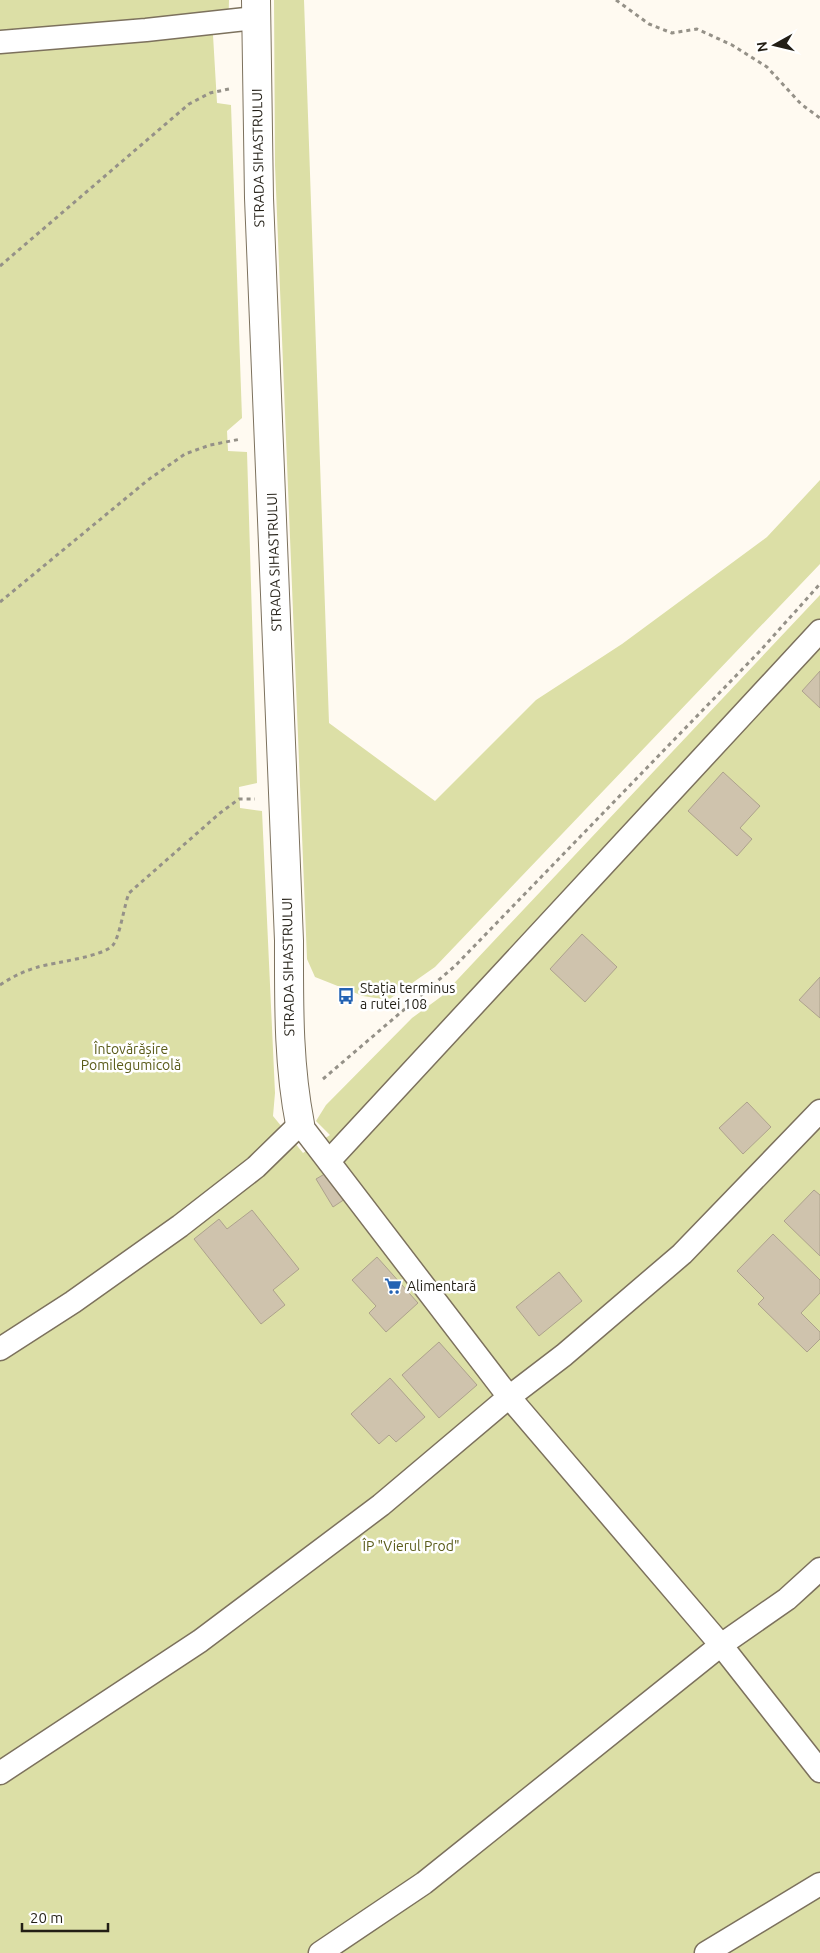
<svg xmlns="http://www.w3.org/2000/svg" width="820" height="1953" font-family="Ubuntu,sans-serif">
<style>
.green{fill:#dcdfa6}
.building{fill:#cfc3ad;stroke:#ada28c}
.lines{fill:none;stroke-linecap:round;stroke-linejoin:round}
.street-casing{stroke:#7c715d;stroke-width:25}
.secondary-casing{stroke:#7c715d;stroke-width:30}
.path{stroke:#959188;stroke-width:3;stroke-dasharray:4 4;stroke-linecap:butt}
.street{stroke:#fff;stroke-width:22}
.secondary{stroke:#fff;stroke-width:28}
.labels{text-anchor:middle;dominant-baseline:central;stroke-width:5;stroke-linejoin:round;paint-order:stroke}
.street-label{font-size:14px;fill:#231f16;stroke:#fff}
.poi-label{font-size:14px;fill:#231f16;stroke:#fff;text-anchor:start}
.park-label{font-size:14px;fill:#5a5b19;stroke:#fff}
</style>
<rect width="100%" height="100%" fill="#fffaf1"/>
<g class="green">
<path d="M0,0H229L228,33L213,35L217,103L231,105L242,418L227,431L228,451L247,452L257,783L239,787L240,808L262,811L275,1093L273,1116L303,1153L330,1135L316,1121L326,1105L412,1018L442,996L820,595V1953H0Z"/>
<path d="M274,0H304L329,723L435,801L536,700L622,644L767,537L820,480V564L435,967L388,1000L363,996L315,977L307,959L275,165Z"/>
</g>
<g class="building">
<path d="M820,671V708L802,691Z"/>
<path d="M723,772L760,806L740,828L752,839L737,856L688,811Z"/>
<path d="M582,934L617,967L585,1002L550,969Z"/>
<path d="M820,977V1018L799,1000Z"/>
<path d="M747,1102L771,1127L743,1154L719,1128Z"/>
<path d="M328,1172L345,1199L333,1207L316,1179Z"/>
<path d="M814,1190L820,1195V1256L784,1221Z"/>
<path d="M252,1210L299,1269L273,1290L285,1305L261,1324L194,1239L219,1219L227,1229Z"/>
<path d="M773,1234L820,1280V1293L801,1313L820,1332V1339L807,1352L758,1304L764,1298L737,1271Z"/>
<path d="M377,1257L418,1303L386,1332L369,1313L376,1306L352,1280Z"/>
<path d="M559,1272L582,1301L539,1336L516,1307Z"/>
<path d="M439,1342L477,1385L439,1418L402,1375Z"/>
<path d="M390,1378L425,1417L396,1442L389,1435L379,1444L351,1414Z"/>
</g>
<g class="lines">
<g class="street-casing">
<g id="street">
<path d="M0,42L146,30L255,18"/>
<path d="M329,1161L820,631"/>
<path d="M0,1349L73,1302L180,1226L256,1167L300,1124L509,1397L721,1645L820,1771"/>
<path d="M0,1773L200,1641L381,1505L509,1397L564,1355L682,1254L820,1111"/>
<path d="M320,1953L424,1883L721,1645L787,1599L820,1569"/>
<path d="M706,1953L820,1884"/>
</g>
</g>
<g class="secondary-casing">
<path id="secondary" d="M256,0L259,198L289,941C289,1002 288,1063 300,1124"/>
</g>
<g class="path">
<path d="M616,0L649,24L672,33L697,29L732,45L767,67L801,104L820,118"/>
<path d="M0,266L189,104L210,93L229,89"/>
<path d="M0,602L148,480L185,454L210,445L241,439"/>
<path d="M0,985C12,977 24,971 38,967C55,962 103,957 113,945C120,936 124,906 129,893L220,813L239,799H255"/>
<path d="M323,1079L455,966L759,652L820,584"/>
</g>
<use href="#street" class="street"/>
<use href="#secondary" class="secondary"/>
</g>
<defs>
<g id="bus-bare" transform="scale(1.35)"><path d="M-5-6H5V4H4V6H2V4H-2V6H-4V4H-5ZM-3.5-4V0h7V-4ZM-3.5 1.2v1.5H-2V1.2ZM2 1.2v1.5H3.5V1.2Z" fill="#2362b3" stroke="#fff" stroke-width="2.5" paint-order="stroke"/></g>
<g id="supermarket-bare" transform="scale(1.35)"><path d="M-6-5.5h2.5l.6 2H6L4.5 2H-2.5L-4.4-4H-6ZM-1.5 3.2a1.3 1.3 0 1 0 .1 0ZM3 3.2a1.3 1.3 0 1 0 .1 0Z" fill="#2362b3" stroke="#fff" stroke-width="2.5" paint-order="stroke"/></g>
</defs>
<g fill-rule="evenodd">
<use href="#bus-bare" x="346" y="996"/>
<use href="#supermarket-bare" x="393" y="1286"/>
</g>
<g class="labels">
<g class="street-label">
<text transform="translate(258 158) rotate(-91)">STRADA SIHASTRULUI</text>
<text transform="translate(274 562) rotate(-92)">STRADA SIHASTRULUI</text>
<text transform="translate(288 967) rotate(-91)">STRADA SIHASTRULUI</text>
</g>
<g class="poi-label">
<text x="360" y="988">Stația terminus<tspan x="360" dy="16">a rutei 108</tspan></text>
<text x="407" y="1286">Alimentară</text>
</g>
<g class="park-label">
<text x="131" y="1049">Întovărășire<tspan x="131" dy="16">Pomilegumicolă</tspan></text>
<text x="411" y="1546">ÎP "Vierul Prod"</text>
</g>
</g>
<g transform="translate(775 45) rotate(262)" stroke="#ffffff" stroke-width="4" paint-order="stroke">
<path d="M0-4L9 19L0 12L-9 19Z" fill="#231f16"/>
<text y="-8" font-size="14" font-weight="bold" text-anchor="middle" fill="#231f16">N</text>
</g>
<path d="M22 1923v8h86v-8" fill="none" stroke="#231f16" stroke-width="2.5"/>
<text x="30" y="1923" font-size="15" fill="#231f16" stroke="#ffffff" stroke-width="4" paint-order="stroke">20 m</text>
</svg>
